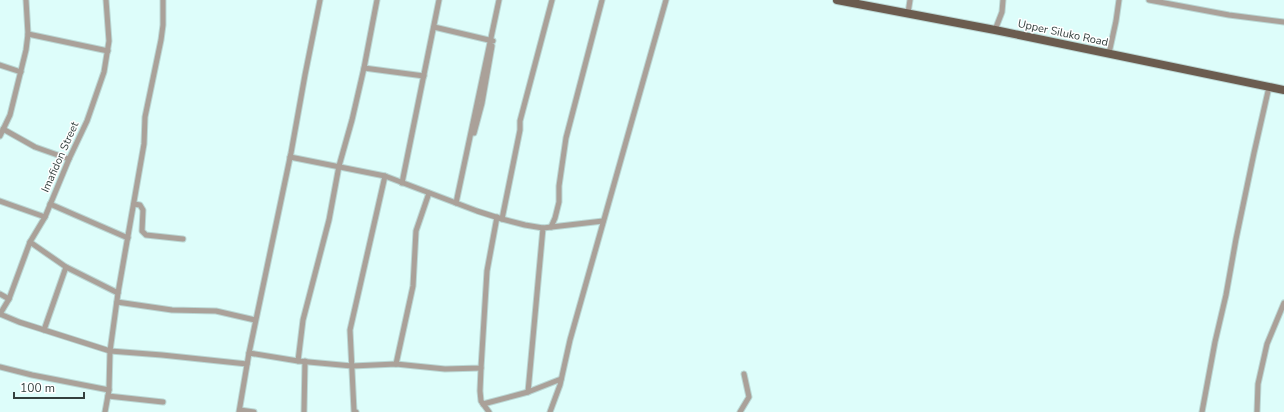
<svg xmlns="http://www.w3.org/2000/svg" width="1284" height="412" font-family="'Nunito Sans',sans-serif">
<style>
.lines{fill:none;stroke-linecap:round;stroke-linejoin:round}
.street-casing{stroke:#bbd7d4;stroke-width:7}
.primary-casing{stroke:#bbd7d4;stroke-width:10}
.street{stroke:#aaa199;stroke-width:5}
.primary{stroke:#6b5c4f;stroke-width:8}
.labels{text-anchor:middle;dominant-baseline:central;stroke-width:3;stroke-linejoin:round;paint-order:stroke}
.street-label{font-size:11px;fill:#33403e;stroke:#fff}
</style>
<rect width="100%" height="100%" fill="#ddfdfa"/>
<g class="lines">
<g class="street-casing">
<g id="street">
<path d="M1149,0L1229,15L1284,22"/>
<path d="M908,13L910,0"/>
<path d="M434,27L493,41"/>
<path d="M995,30L1002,12L1003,0"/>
<path d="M28,34L108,51"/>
<path d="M1109,53L1116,21L1119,0"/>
<path d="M0,65L21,72"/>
<path d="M364,68L424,76"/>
<path d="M3,129L35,147L69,159"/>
<path d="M474,133L482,103L492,46"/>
<path d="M0,136L10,115L26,50L28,34L26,0"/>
<path d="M290,157L385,176L477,211L502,219L525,225L543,228"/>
<path d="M402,183L439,0"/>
<path d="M0,201L45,217"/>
<path d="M456,203L499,0"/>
<path d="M50,204L128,238"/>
<path d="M134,204L140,205L143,210L142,231L146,235L183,239"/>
<path d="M502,219L520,130V121L552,0"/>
<path d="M551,227L555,218L559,202V186L566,138L602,0"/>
<path d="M30,242L66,267L118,293"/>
<path d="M0,294L9,299"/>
<path d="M117,302L172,310L216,311L255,320"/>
<path d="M0,314L9,299L30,242L45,217L69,159L87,121L104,72L109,41L106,0"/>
<path d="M0,314L19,322L110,351L162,355L247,364"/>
<path d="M44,330L66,267"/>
<path d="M249,353L298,361L352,366L396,364L445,369L481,368L487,271L497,217"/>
<path d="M298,361L303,320L329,220L339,166L352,120L364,68L377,0"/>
<path d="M396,364L413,286L416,231L429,193"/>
<path d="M0,367L32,375L109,390"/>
<path d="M481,368L480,391L481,401L489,412"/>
<path d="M528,392L543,228L603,221"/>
<path d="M108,396L163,402"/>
<path d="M483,404L528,392L561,379"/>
<path d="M240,410L254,412"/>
<path d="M105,412L109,390L110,351L118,293L144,144L145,117L161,40L163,25V0"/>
<path d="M239,412L249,353L291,153L305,75L320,0"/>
<path d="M304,412L305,361"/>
<path d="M356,412L354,411L350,330L385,176"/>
<path d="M550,412L560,385L570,340L666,0"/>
<path d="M740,412L749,397L744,374"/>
<path d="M1202,412L1215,342L1226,295L1236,239L1254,153L1269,87"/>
<path d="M1257,412L1258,384L1267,344L1284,303"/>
</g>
</g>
<g class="primary-casing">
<path id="primary" d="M837,0L995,30L1284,90"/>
</g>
<use href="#street" class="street"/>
<use href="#primary" class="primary"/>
</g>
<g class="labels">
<g class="street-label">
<text transform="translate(1063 33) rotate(12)">Upper Siluko Road</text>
<text transform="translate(60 157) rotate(-66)">Imafidon Street</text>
</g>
</g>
<path d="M14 392v6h70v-6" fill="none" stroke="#33403e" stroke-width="2"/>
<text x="20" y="392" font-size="12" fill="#33403e" stroke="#ffffff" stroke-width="3" paint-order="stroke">100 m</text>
</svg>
